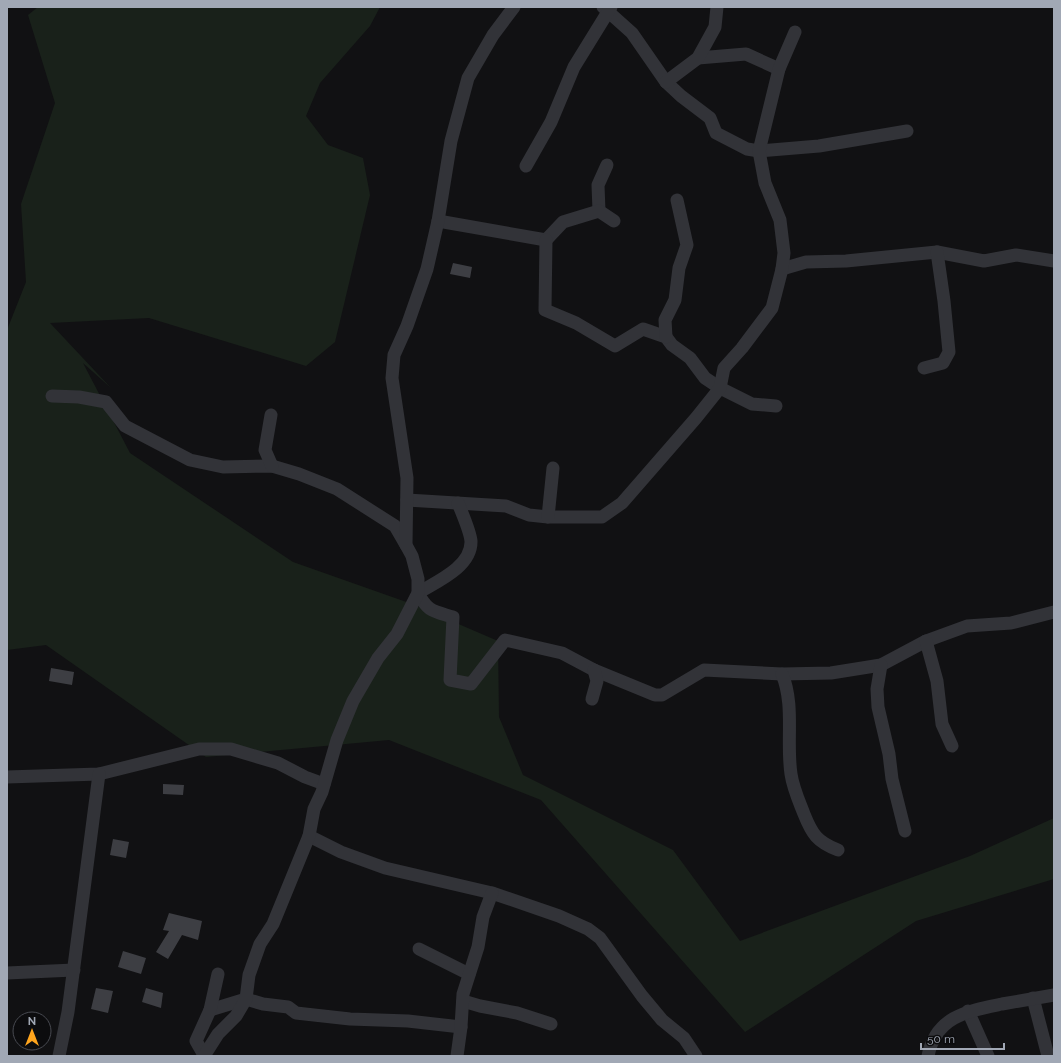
<svg xmlns="http://www.w3.org/2000/svg" width="1061" height="1063" font-family="Raleway,sans-serif">
<style>
.green{fill:#19211a}
.building{fill:#3d3e43}
.lines{fill:none;stroke-linecap:round;stroke-linejoin:round}
.minor{stroke:#323338;stroke-width:13}
</style>
<rect width="100%" height="100%" fill="#111113"/>
<path class="green" d="M38,7H380L370,26L320,83L306,116L328,145L363,158L370,195L335,342L306,366L149,318L50,323L111,388L83,363L130,453L293,562L412,604L498,641L499,717L523,775L673,850L740,941L970,856L1054,818V879L916,921L745,1032L541,800L389,740L206,757L46,645L7,650V330L26,282L21,204L55,103L28,15Z"/>
<g class="building">
<path d="M453,263L472,267L470,278L450,274Z"/>
<path d="M51,668L74,672L72,685L49,681Z"/>
<path d="M163,784L184,785L183,795L163,794Z"/>
<path d="M113,839L129,842L126,858L110,855Z"/>
<path d="M169,913L202,921L198,940L182,935L168,959L156,952L169,931L163,930Z"/>
<path d="M123,951L146,958L141,974L118,967Z"/>
<path d="M96,988L113,991L108,1013L91,1009Z"/>
<path d="M146,988L163,993L161,1008L142,1002Z"/>
</g>
<g class="lines">
<g class="minor">
<path d="M603,7L632,33L666,82L681,96L710,118L716,133L747,149L759,151L819,146L907,131"/>
<path d="M698,58L746,54L779,69"/>
<path d="M666,82L698,58L715,27L717,7"/>
<path d="M526,166L551,122L574,67L611,7"/>
<path d="M599,211L598,185L607,165"/>
<path d="M438,221L546,240L563,222L599,211L614,221"/>
<path d="M546,240L545,310L576,323L615,346L643,329L666,337L672,345L690,358L705,378L720,388L752,404L776,406"/>
<path d="M782,269L806,262L846,261L937,252L984,261L1016,255L1054,261"/>
<path d="M666,337L665,320L675,300L679,268L687,245L677,200"/>
<path d="M924,368L943,363L949,352L944,301L937,252"/>
<path d="M52,396L79,397L106,402L125,426L190,460L223,467L272,466L299,474L337,489L395,526L406,545"/>
<path d="M271,415L265,450L272,466"/>
<path d="M407,500L506,506L529,515L548,517H602L622,503L696,418L720,388L724,368L742,348L772,308L782,269L784,253L780,220L765,183L759,151L779,69L795,32"/>
<path d="M458,503C462,513 470,531 471,541C472,567 436,582 418,593C428,612 433,611 453,617L450,680L471,684L505,640L562,653L594,670L655,695H662L704,670L782,674L831,673L881,665L926,641L967,626L1011,623L1054,612"/>
<path d="M548,517L553,468"/>
<path d="M926,641L937,681L942,724L952,746"/>
<path d="M881,665L877,689L878,707L889,754L892,779L905,831"/>
<path d="M782,674C795,705 786,741 791,774C793,788 799,801 804,814C812,834 817,842 838,850"/>
<path d="M592,699L597,681L594,670"/>
<path d="M7,777L99,774L199,749H231L278,763L305,777L324,784"/>
<path d="M309,836L341,852L385,868L492,893L559,916L588,929L600,938L642,996L662,1020L684,1038L696,1056"/>
<path d="M419,949L469,974"/>
<path d="M7,973L74,970"/>
<path d="M1033,998L1048,1056"/>
<path d="M463,1001L480,1006L517,1013L551,1024"/>
<path d="M210,1010L246,999L263,1004L288,1007L296,1013L350,1019L408,1021L461,1027"/>
<path d="M968,1011L988,1056"/>
<path d="M204,1055L196,1041L210,1010L218,974"/>
<path d="M59,1056L68,1012L99,774"/>
<path d="M204,1056L218,1034L236,1016L246,999L249,975L260,944L273,924L309,836L314,809L322,792L337,740L353,701L378,658L397,634L418,593V579L412,556L406,545L407,478L392,378L394,355L407,326L427,269L438,221L451,141L468,78L493,35L514,7"/>
<path d="M457,1056L461,1027L463,994L478,947L483,917L492,893"/>
<path d="M928,1056C936,1016 968,1011 1002,1004C1020,1001 1037,998 1054,995"/>
</g>
</g>
<rect width="1061" height="1063" fill="none" stroke="#a1a8b5" stroke-width="16"/>
<g transform="translate(32 1031)"><circle r="19" fill="#0c0c0e" stroke="#484a51"/>
<path d="M0-3L7 15L0 10L-7 15Z" fill="#ffa51d"/>
<text y="-6" font-size="11" font-weight="bold" text-anchor="middle" fill="#a1a8b5">N</text>
</g>
<path d="M921 1043v6h83v-6" fill="none" stroke="#a1a8b5" stroke-width="2"/>
<text x="927" y="1043" font-size="12" fill="#a1a8b5" stroke="#0c0c0e" stroke-width="3" paint-order="stroke">50 m</text>
</svg>
